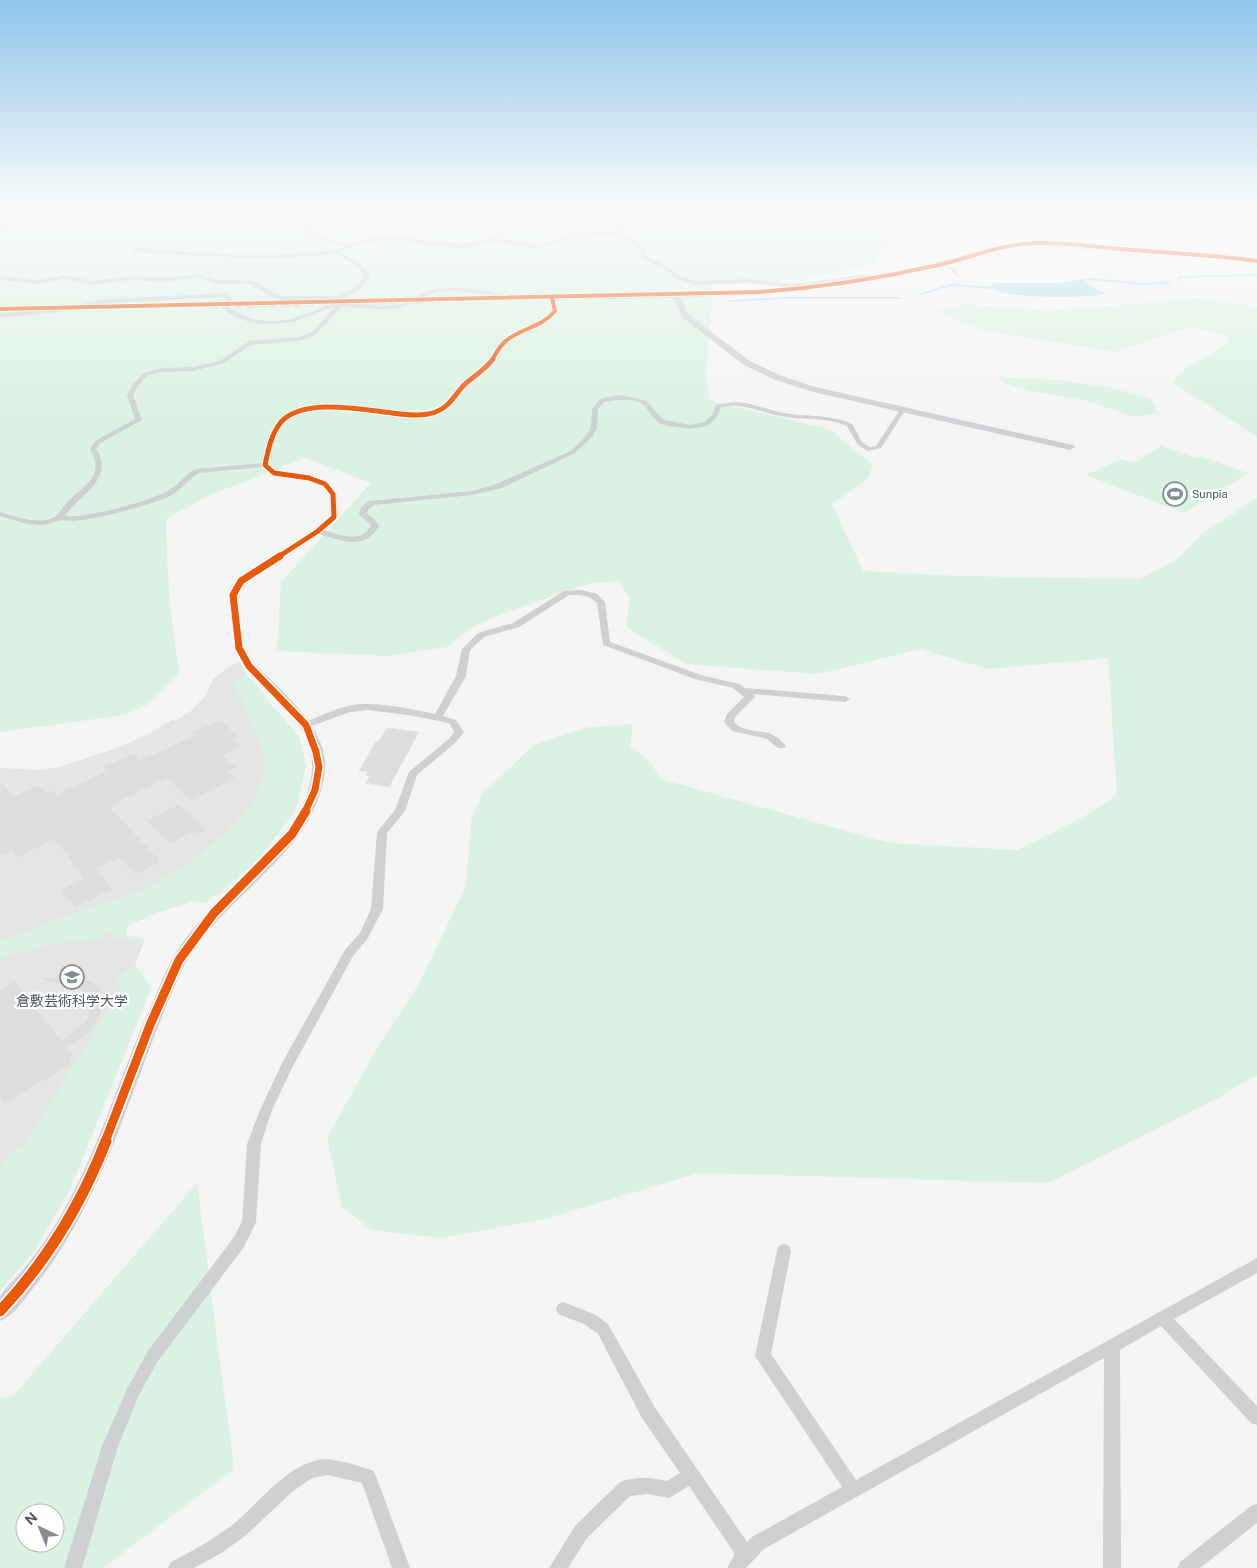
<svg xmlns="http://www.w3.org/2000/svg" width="1257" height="1568" font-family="'Public Sans','Noto Sans JP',sans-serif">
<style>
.education{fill:#e6e5e6}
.green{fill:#d9f2e3;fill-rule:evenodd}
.water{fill:#aee2f0}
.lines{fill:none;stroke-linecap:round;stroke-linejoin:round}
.stream{stroke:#aee2f0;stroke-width:2}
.building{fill:#ddddde;stroke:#e5e6e7}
.secondary-tunnel{stroke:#d2d4d7;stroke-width:8;stroke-dasharray:8 4;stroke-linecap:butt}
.street{fill:#ced0d2;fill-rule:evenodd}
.secondary{fill:#ced0d4;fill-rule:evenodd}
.cycleway-far4-casing{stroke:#fff;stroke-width:5.5}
.cycleway-far3-casing{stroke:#fff;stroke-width:7}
.cycleway-far2-casing{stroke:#fff;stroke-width:10}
.cycleway-far1-casing{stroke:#fff;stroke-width:12}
.cycleway-casing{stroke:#fff;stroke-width:14}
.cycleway-far4{stroke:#e8590c;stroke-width:4}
.cycleway-far3{stroke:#e8590c;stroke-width:5}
.cycleway-far2{stroke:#e8590c;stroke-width:7}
.cycleway-far1{stroke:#e8590c;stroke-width:9}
.cycleway{stroke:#e8590c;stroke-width:11}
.labels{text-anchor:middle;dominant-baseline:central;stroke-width:4.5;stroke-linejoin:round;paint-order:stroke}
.far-poi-label{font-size:11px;fill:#4a5661;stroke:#fff;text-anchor:start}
.poi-label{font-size:14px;fill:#4a5661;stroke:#fff}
</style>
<rect width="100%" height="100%" fill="#f4f4f4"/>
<path class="education" d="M239,662L247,676L299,737L306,766L295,811L262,855L218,895H214L205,903L194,901L156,913L127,926L126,936L145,939L135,965L151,988L70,1189L34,1251L0,1291V768L39,770L60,767L114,749L147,735L172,720L176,721L192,710L205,696L213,679L230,666Z"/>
<g class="green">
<path d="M145,207H848L878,224L897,232L874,263L819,277L763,282L714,281L706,374L710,401L829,429L873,465L867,480L832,504L863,571L959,576L1140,579L1176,560L1202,534L1257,498V1075L1214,1100L1048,1183L699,1173L548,1218L442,1238L371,1230L342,1207L327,1138L377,1048L419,984L466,886L471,822L481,795L535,744L589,727L633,724L630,746L649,761L661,779L889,843L1018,850L1090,813L1117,795L1108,658L988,669L920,649L818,674L686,664L626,627L630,598L618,581L590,583L499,615L471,628L447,647L387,656L277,651L281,582L371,483L305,458L210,495L166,519C167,570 170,622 180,673L149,704L125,715L0,732V216Z"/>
<path d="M946,207H1257V225L1239,226L1187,240L1029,233L984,216Z"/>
<path d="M1197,298L1257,306V437L1172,382L1185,369L1229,343L1224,335L1192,326L1115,352L981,330L938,311L961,304L1048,311Z"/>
<path d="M997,377L1058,380L1108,387L1152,399L1157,414L1134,417L1092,402L1031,391L1002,382Z"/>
<path d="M1160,446L1193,457H1202L1248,473L1184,513L1086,475L1121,459L1135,463Z"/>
<path d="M247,675L299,737L306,766L295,811L262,855L218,895H214L205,903L194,901L156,913L127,926L126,936L145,939L144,942L114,938L109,932L102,935L103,939L50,944L0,959V941L46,923L143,890L185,865L223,836L253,805L264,775V760L259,742L241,699L232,685L237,678Z"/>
<path d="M135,965L151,988L70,1189L34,1251L0,1291V1168L9,1155L25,1144L121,989L118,982L114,980Z"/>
<path d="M197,1183L234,1469L103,1568H0V1398L14,1395ZM25,1513H55V1543H25Z"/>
</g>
<path class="water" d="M1092,278L1097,279L1084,282L1106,294C1083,298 1006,300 989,287L994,283H1060Z"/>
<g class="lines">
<g class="stream">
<path d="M949,267L959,277"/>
<path d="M1093,279L1140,284L1170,283"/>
<path d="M1178,280L1180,277L1257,275"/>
<path d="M921,294L952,285L992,288"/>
<path d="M730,301L785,298H900"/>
</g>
</g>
<g class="building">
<path d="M220,720L239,737L233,740L240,747L223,755L236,767L227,771L236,778L190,801L167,778L125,799L124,798L112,809L161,862L135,875L120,858L97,869L113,889L76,908L60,890L84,878L70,863L73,862L54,840L17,858L11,851L0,856V781L13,796L38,785L46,793L52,790L56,794L106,771L102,767L133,753L140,760L195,735L192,732Z"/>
<path d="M387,728L419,732L389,787L365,783L370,776L366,775L368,772L359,771L376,741H379Z"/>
<path d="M179,804L206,830L197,835L194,832L170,844L146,820Z"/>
<path d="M44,977H78L94,982L101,989L103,997L104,1004L101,1015L88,1033L68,1048L74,1056L70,1058L74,1063L4,1104L0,1098V989L15,981L62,1041L84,1022L88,1015L90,1003L82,990L43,980Z"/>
</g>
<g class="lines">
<path class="secondary-tunnel" d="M210,305L450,299"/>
<g class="street">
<path d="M79,207H89L38,217L0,231V228L35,215Z"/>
<path d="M320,207H329L315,211L308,216L307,226L310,233L348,245L358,241L392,235L425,241L463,244L492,238L536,244L548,243L572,233L613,232L644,211L652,207H659L647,213L618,233C630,237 645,243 647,257L667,266L680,276L696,281L747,279L796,284L860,275H880L883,277L880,279H860L796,288L747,283L695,285L676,278L663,268L643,259L641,252L629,240L614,235H573L551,245L536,248L492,242L463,248L425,245L392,239L359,244L340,252L361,264L370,275L362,288L343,299V303C361,303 379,308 397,305C410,303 417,294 429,291C445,286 492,287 505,298L502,300C485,293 448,287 430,294C419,298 412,306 399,308C380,312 361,306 342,307L316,334L303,340L251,345L224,363L193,371L161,372L148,375L138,386L133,395L142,420L100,443L96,449C116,479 79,495 65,516C84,519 152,501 169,490C180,484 185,474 196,469L262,463C266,448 270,425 285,416C315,396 389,410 425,413L436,409L445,403L465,382L486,365L504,340L547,316L552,311L549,298L552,296L555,298L558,311C545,327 525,328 510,341C501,348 497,360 489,368C483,375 475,379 469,385C458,395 450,410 435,415C421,419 407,415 393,414C368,411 304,403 285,422C275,433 272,450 269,465L276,471L309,476L328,482L337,494L338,517L324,530C340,535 360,544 371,526L368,522L359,515L361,507L369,501L472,491L496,484L571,451L586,436L591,428L592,409L600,399L602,398L620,395L640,399L646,401L664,420L691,425L705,422L712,415L716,405C748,397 755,408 784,413C808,417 829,414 852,424L862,442L869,447L876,446L901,408L906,409L881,448L868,451L858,445L847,426C827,417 807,420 786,417C762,414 746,402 721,407C715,429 696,430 677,427C672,426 666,426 661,424C652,420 648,406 639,402C627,398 616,400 604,402L598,409L597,428L592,437L575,453L502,488L472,495L374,505L368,510L367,514L374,518L379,526C364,551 342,541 319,534L244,583L237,595L243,648L253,666L249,669L246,668L235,648L229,595L238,579L315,529L330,516L329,494L322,486L308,480L271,475L263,467L200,473C188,478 182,490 170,496C148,506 98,519 74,521C70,521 67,520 63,520C57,520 49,525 41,525C27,525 13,520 0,516V512C15,516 34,524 50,519C58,517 61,509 66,503C81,488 107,476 90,449L95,441L135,419L127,395L133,384L144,373L161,368L193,367L220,361L249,341L300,337L312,332L335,307C323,309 313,315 302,319C278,327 244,327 224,309L226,299L222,297L96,304L77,309L74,307L75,306L96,300L223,293L232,298L230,308C249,322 275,324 297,317C311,313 323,306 337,303V300H281L271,296L250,284H216L199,278L161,282L130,280L92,285L63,279L37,284L0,280V276L37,280L63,275L92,281L130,276L161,278L199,274L217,280L253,281L281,296H339L358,286L364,275L357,266L335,254L287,258L223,257L134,252L131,250L134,248C190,252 247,258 302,253C316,252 331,252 344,247L306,234L303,226L304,215L311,209Z"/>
<path d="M65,306L67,307V309L59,312L0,318V314Z"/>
<path d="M582,590L597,594L605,602L610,642L701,675L739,684L745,688L845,696L850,699L845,702L753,694L755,697L735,717L734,722C743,733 760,729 773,735C778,737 783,742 786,746L784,748H778L767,739L732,731L724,722L727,714L744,697L733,688L695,679L603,645L597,603L591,598L581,595H569L519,627L484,637L470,650L466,676L443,716L456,720L464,732L455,743L417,775L405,811L387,833L383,909L368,938L353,956L292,1068L272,1110L261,1144L256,1222L244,1247L158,1361L138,1397L118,1446L82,1568H64L102,1446L128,1387L148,1351L234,1237L242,1222L247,1144L260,1110L282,1063L345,950L360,933L371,909L377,832L395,810L409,772L449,739L454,732L450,724L444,722L408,715L368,710L350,712L306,728L301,725L303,723C321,716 341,705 362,704C385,703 412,709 435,714L456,676L462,649L478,633L513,623L564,591Z"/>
<path d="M784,1244L789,1246L791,1251L771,1354L856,1480L1257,1258V1273L1174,1319L1257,1406V1425L1251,1423L1161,1326L1120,1350L1121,1568H1103L1104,1358L764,1549L746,1568H727L735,1554L689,1486L669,1498L648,1494L630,1496L587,1538L568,1568H549L575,1526L620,1482C635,1476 652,1478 667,1481L680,1473L642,1418L598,1334L584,1324L558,1314L556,1309L558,1304L563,1302L594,1314L608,1324L654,1406L747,1542L752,1537L842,1487L755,1356L777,1251L779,1246Z"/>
<path d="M328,1459L349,1463L374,1471L410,1568H392L362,1483L328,1475L312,1478L292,1492L245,1536L223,1552L194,1568H168L171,1562C192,1551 212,1540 231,1526C259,1504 290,1459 328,1459Z"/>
<path d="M1257,1504V1523L1200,1568H1177L1180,1562L1251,1506Z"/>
</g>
<g class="secondary">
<path d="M61,207H79L0,219V215Z"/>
<path d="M1036,242L1220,254L1257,259V263L1220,258L1036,246L997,251L893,277L795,292L681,298L688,314L750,361L779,375L815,387L1073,445L1075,447L1070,450L813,392L773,379L744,365L682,317L673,298L450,301L446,299L450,297L676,294L795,288L893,273L997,247Z"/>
<path d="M213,303L214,305L210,307L0,311V307Z"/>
<path d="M249,662L253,663C280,689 330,730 325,771C314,859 216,897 181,972C132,1079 107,1199 31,1291C22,1302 13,1316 0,1321C0,1314 0,1304 0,1297C2,1291 17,1277 22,1271C36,1254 49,1236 60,1217C99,1151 120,1074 152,1004C161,984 168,963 181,945C218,888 309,840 312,768C314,726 272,694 245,669L243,666L245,663Z"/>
</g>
<g class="cycleway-far4-casing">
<g id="cycleway-far4">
<path d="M0,309L758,292C817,288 876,279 934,266C964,260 992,247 1023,244C1055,241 1089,246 1121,249C1166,253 1212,255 1257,261"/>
<path d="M492,360C496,353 500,345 507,340C522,328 542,327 555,311L552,298"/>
</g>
</g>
<g class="cycleway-far3-casing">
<path id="cycleway-far3" d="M278,557L318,531L334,517L333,494L325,484L309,478L274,473L265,465C268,451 271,434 281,422C304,397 363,410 392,413C407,415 425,417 438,411C450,406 456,393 465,384C475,375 485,370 493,359"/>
</g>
<g class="cycleway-far2-casing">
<path id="cycleway-far2" d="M280,556L241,581L233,595L239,648L249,666L306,725L316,752L319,767L315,790L305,812"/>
</g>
<g class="cycleway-far1-casing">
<path id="cycleway-far1" d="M105,1142L150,1025L179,960L214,913L292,834L306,811"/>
</g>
<g class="cycleway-casing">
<path id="cycleway" d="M0,1311C47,1261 81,1205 106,1141"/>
</g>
<use href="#cycleway-far4" class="cycleway-far4"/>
<use href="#cycleway-far3" class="cycleway-far3"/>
<use href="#cycleway-far2" class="cycleway-far2"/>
<use href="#cycleway-far1" class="cycleway-far1"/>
<use href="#cycleway" class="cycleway"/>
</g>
<linearGradient id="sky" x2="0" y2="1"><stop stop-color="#91c6eb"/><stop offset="0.49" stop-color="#fafafa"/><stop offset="1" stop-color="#fafafa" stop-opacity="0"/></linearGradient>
<rect width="1257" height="426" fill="url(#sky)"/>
<defs>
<g id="stadium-ring" transform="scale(1.25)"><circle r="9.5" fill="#fff" stroke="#868d94" stroke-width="1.5"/><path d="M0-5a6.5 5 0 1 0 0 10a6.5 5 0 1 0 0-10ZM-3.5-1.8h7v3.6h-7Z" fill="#868d94"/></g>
<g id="university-ring" transform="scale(1.25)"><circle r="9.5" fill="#fff" stroke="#868d94" stroke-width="1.5"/><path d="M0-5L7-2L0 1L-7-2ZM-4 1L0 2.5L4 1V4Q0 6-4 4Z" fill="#868d94"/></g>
</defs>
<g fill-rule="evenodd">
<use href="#stadium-ring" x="1175" y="494"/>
<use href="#university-ring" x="72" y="977"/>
</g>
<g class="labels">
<g class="far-poi-label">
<text x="1192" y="494">Sunpia</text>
</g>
<g class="poi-label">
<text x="72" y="1001">倉敷芸術科学大学</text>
</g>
</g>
<g transform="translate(40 1528) rotate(317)"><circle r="24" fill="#ffffff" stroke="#b7bbc0"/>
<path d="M0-4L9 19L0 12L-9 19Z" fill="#868d94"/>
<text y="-8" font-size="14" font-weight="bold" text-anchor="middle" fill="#4a5661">N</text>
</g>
</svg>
